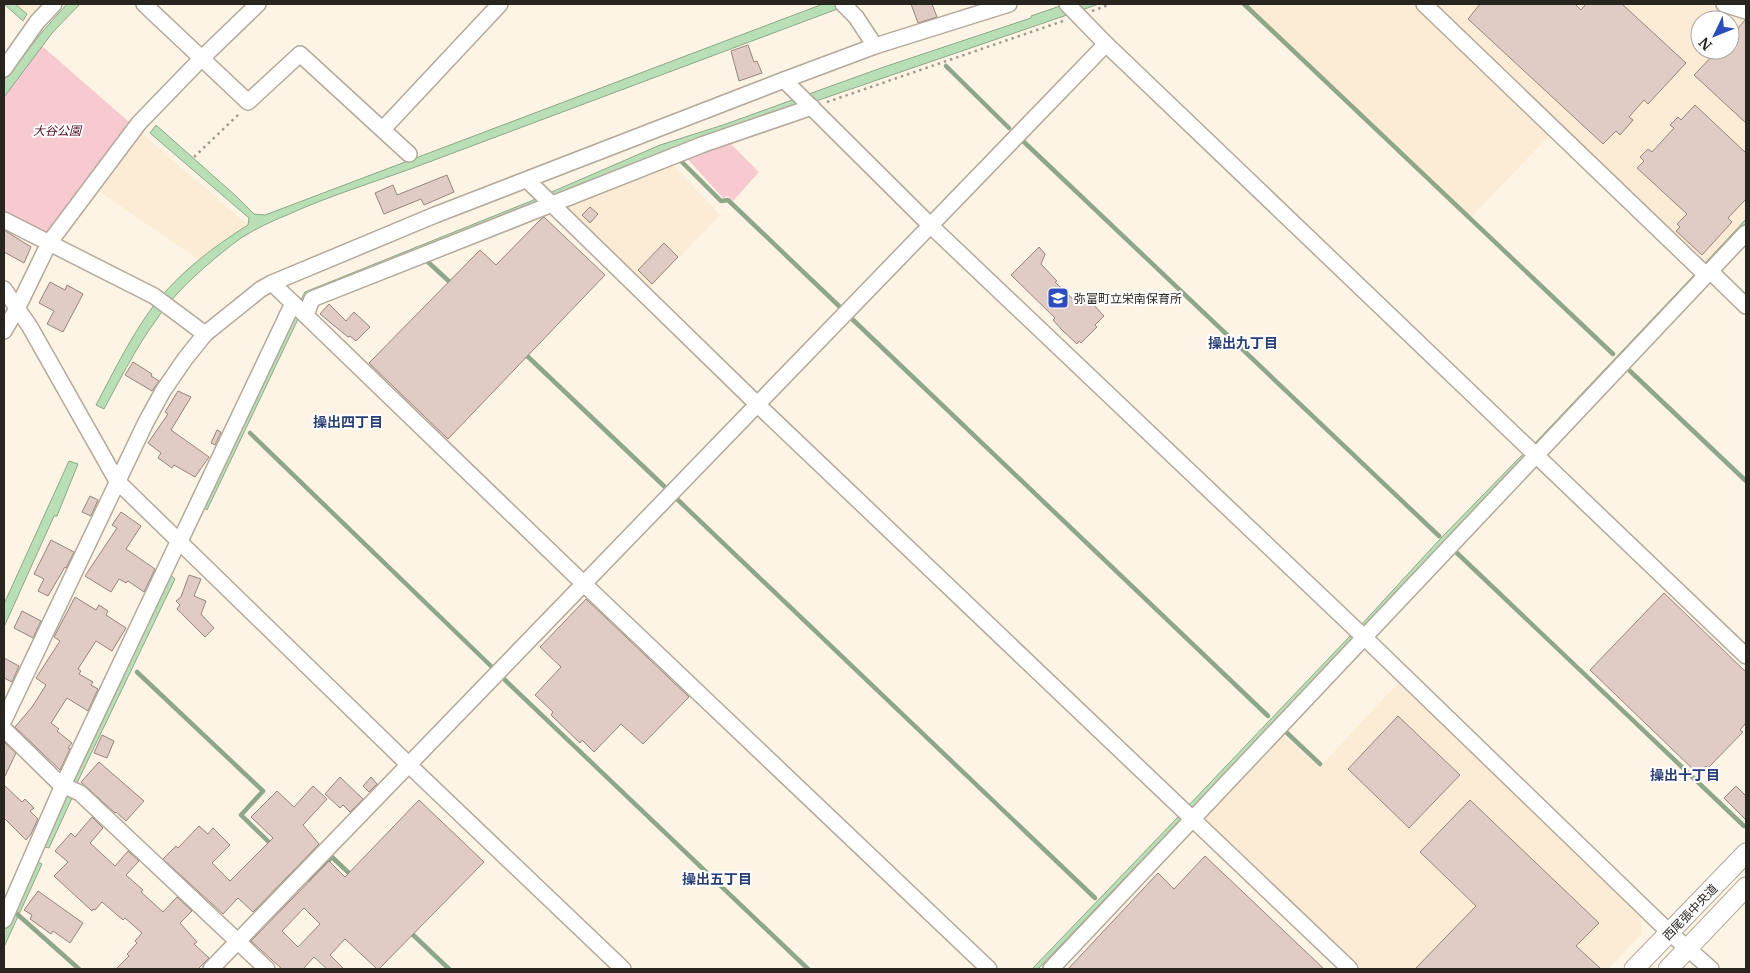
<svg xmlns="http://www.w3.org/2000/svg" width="1750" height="973" font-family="Merriweather,'Noto Sans JP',serif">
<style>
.built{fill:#fcecd5;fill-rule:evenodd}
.green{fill:#f7cad1}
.water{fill:#b9dfb6;stroke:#8ea788}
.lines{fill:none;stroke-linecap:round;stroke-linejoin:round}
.stream{stroke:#8ea788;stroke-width:4.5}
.building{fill:#e0ccc4;stroke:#97847d;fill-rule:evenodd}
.minor-casing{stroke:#b4a99a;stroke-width:18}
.major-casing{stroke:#b4a99a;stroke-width:21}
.path{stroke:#a19a90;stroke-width:2.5;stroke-dasharray:2.5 4;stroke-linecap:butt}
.minor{stroke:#fff;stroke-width:15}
.major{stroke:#fff;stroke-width:19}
.labels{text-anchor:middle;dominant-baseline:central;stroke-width:4;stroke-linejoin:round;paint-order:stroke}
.park-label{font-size:12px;font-style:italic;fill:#4e0b20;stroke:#fff}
.poi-label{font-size:12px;fill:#28241e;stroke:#fff;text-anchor:start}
.street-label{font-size:12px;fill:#28241e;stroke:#fff}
.neighbourhood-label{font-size:14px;font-weight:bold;fill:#293d76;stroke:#fff}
</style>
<rect width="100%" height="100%" fill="#fdf4e6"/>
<g class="built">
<path d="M15,4H47L34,19Z"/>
<path d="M1241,4H1415L1551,134L1468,220Z"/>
<path d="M1433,4H1705L1746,17V219L1706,262ZM1700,20H1730V50H1700Z"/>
<path d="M142,134L248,225L215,246L199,260L100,192Z"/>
<path d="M672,164L720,215L647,291L563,208L565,203Z"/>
<path d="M1399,682L1641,915L1642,934L1608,969H1362L1203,818L1282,734L1319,768Z"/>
</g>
<g class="green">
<path d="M42,46L129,122L46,235L4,217V97Z"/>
<path d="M727,140L759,172L733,201L728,196L723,198L685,156Z"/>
</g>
<g class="water">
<path d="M4,4H15L27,14L23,21Z"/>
<path d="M67,4H80L53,32L4,97V80L42,32Z"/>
<path d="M823,4H846L840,8C703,59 566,111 429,162C382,180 333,194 287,215C272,221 255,229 241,238C219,254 187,281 170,302C143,334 124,372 104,409L96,405C114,371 131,336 154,305C180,272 213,247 248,225L249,218L150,133L156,125L236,196L254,214L265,215Z"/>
<path d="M1066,4H1099L816,101L309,296L207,510L200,505L292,316L305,292L531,201L660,145L723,125L881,68L1031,18V16Z"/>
<path d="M1746,219V225L1709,264L1706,262Z"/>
<path d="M1694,275L1696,276L1537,446L1535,443Z"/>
<path d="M1523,454L1526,457L1364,627L1361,625L1441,538Z"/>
<path d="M69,461L78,464L57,516H54L4,627V604Z"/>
<path d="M168,573L175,579L77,783L73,796L49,848L42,846Z"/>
<path d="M1350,636L1353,639L1192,808L1189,805Z"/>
<path d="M1178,817L1181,819L1038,969H1032Z"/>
<path d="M34,860L42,864L4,947V930Z"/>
</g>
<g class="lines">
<g class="stream">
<path d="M1244,4L1613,354"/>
<path d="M946,66L1009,128"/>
<path d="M1024,142L1439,536"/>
<path d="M679,159L721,201L728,200L840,307"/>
<path d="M428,262L453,285"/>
<path d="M850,317L1268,716"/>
<path d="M523,352L667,489"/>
<path d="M1630,371L1746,481"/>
<path d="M250,433L494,669"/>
<path d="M678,500L1095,898"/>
<path d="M1457,553L1744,826"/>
<path d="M137,672L263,791L241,815L272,845"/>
<path d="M505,680L808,969"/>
<path d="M1286,732L1320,764"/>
<path d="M309,879L310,880L332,857L352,876"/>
<path d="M16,913L79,969"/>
<path d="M409,931L449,969"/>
</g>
</g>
<g class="building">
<path d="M911,4H932L937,17L918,23Z"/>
<path d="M1480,4H1575L1581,10L1586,4H1622L1686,63L1648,104L1644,100L1629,117L1633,120L1620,135L1616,131L1603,144L1468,19Z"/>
<path d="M1745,20H1746V123L1694,75L1718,50H1730V37Z"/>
<path d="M748,45L754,62L757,61L762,73L739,81L731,51Z"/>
<path d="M1695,105L1746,153V199L1728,218L1732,222L1702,255L1676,231L1680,227L1677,224L1687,214L1637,168L1644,161L1640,157L1648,149L1652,152L1674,128L1670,125L1678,117L1681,120Z"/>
<path d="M447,175L454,192L424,205L421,199L384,214L375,193L393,185L397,195Z"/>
<path d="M590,207L598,214L590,223L582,215Z"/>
<path d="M544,217L605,275L448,439L369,363L480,250L496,265L541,219Z"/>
<path d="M4,230L31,247L24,263L4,252Z"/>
<path d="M664,243L678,257L652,284L638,270Z"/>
<path d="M1039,247L1045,254L1041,264L1057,281L1055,282L1078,304L1091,302L1104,316L1095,325L1097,327L1081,343L1079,341L1077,344L1062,330L1053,320L1055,318L1011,275Z"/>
<path d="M50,282L65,290L67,285L83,294L63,332L47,324L54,311L39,303Z"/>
<path d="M329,304L346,321L354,312L370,327L356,341L350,336L348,337L320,314Z"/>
<path d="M133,362L152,374L151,376L159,381L152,391L125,375Z"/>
<path d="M178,391L191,397L171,430L209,457L195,477L174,465L172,468L158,458L161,453L148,443L168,414L165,412Z"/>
<path d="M217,430L221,432L215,445L211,443Z"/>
<path d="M90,496L98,500L91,516L82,512Z"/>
<path d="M121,512L141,526L126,549L155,569L144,592L128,581L126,583L119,579L111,592L85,576L117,528L112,525Z"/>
<path d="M51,540L74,552L66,568L65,567L48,596L38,591L44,579L34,574Z"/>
<path d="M189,575L201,579L194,596L206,601L201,614L214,628L205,637L177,609L180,605L176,601L181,597Z"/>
<path d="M1664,593L1746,672V723L1740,730L1743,732L1708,768L1706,766L1698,774L1590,670Z"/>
<path d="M75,597L96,610L99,605L108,611L106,615L126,628L112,651L96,641L78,669L81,671L79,674L93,682L91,685L98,689L88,711L67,698L51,723L59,729L57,731L72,743L68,748L70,749L60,770L15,727L32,707L46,685L36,678L60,641L54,637Z"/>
<path d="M586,599L689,697L643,744L621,724L594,752L582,740L580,743L551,715L553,712L535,695L561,667L540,647Z"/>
<path d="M22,611L41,621L33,638L14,628Z"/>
<path d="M4,658L19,666L12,682L4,678Z"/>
<path d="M1398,716L1460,775L1409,828L1348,769Z"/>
<path d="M102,735L114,741L107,758L94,753Z"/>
<path d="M5,743L16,753L4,778V746Z"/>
<path d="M99,762L144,801L126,821L116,812L115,813L81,782Z"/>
<path d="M340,777L363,799L350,812L343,805L340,808L325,794Z"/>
<path d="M371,777L377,784L369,792L363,786Z"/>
<path d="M4,785L22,802L25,799L34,808L30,811L38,819L31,834L26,840L4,818Z"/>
<path d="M313,786L327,799L303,825L319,844L253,912L238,898L223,914L163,859L176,846L178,848L199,826L208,834L213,828L230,845L212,863L230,881L273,838L251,817L277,791L294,807Z"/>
<path d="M1736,786L1746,796V820L1724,798Z"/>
<path d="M419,800L484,862L379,969H377L345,939L330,955L344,969H327L314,957L303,969H282L251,941L329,861L345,877ZM304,908L320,924L298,947L282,931Z"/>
<path d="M1470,800L1599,923L1576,946L1601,969H1415L1476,906L1420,852Z"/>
<path d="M92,817L103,828L90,843L115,866L128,851L139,861L126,875L143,890L141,892L163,912L177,897L192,911L180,923L197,942L194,944L209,958L198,969H116L129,956L127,954L137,943L135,941L142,933L125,918L123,920L102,902L95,910L93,909L92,911L54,876L68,862L55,851L71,833L75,837Z"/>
<path d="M1205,856L1324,969H1068L1158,873L1174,889Z"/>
<path d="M38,891L83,923L70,943L53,931L51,934L30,919L32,915L24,910Z"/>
</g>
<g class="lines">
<g class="minor-casing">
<g id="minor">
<path d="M144,4L248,102L300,54L409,154"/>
<path d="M843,4L856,17L875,46"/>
<path d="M1067,4L1106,44L1746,656"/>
<path d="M1424,4L1706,275"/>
<path d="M1724,4L1746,11"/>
<path d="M4,69L37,22L54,4"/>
<path d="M784,80L931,226L1365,638L1670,933L1711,969"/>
<path d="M383,129L500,4"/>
<path d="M527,180L758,405L1350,969"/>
<path d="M4,220L154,296L205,334"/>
<path d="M1710,271L1746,306"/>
<path d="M272,283L584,584L989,969"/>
<path d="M4,289L30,327L117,481L409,765L623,969"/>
<path d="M306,315L312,299L704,144L812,107"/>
<path d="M4,331L18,307L49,243L139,123L201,59L258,4"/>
<path d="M180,541L293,303"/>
<path d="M4,720L146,422L163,391L185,359L205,334L261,289L272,283L435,215L784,80L875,46L1009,4"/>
<path d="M4,729L60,784L80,793L267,969"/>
<path d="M4,920L63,785L179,540"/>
<path d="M211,969L1106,44"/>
<path d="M1051,969L1746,233"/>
</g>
</g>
<g class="major-casing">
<g id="major">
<path d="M1634,969L1746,853"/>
<path d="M1668,969L1746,887"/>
</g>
</g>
<g class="path">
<path d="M1092,11L1111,4"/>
<path d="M827,102L1063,21"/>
<path d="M194,157L240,113"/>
</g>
<use href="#minor" class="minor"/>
<use href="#major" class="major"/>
</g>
<defs>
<g id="school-square" transform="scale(1.125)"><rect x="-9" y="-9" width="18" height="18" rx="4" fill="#2d4dbd" stroke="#fff"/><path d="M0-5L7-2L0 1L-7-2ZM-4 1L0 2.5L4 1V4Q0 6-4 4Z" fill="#fff"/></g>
</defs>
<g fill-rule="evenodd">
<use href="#school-square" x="1058" y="298"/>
</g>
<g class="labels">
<g class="park-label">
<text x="57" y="130">大谷公園</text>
</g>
<g class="poi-label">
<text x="1074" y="298">弥富町立栄南保育所</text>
</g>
<g class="street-label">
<text transform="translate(1690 912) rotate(-46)">西尾張中央道</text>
</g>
<g class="neighbourhood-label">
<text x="1243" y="343">操出九丁目</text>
<text x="348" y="422">操出四丁目</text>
<text x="1685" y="775">操出十丁目</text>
<text x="717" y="879">操出五丁目</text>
</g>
</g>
<rect width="1750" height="973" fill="none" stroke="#28241e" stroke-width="10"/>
<g transform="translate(1715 35) rotate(227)"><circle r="24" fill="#ffffff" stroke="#a9a7a5"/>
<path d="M0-4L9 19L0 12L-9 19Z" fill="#2d4dbd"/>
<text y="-8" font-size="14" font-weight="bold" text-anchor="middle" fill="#28241e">N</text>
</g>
</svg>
